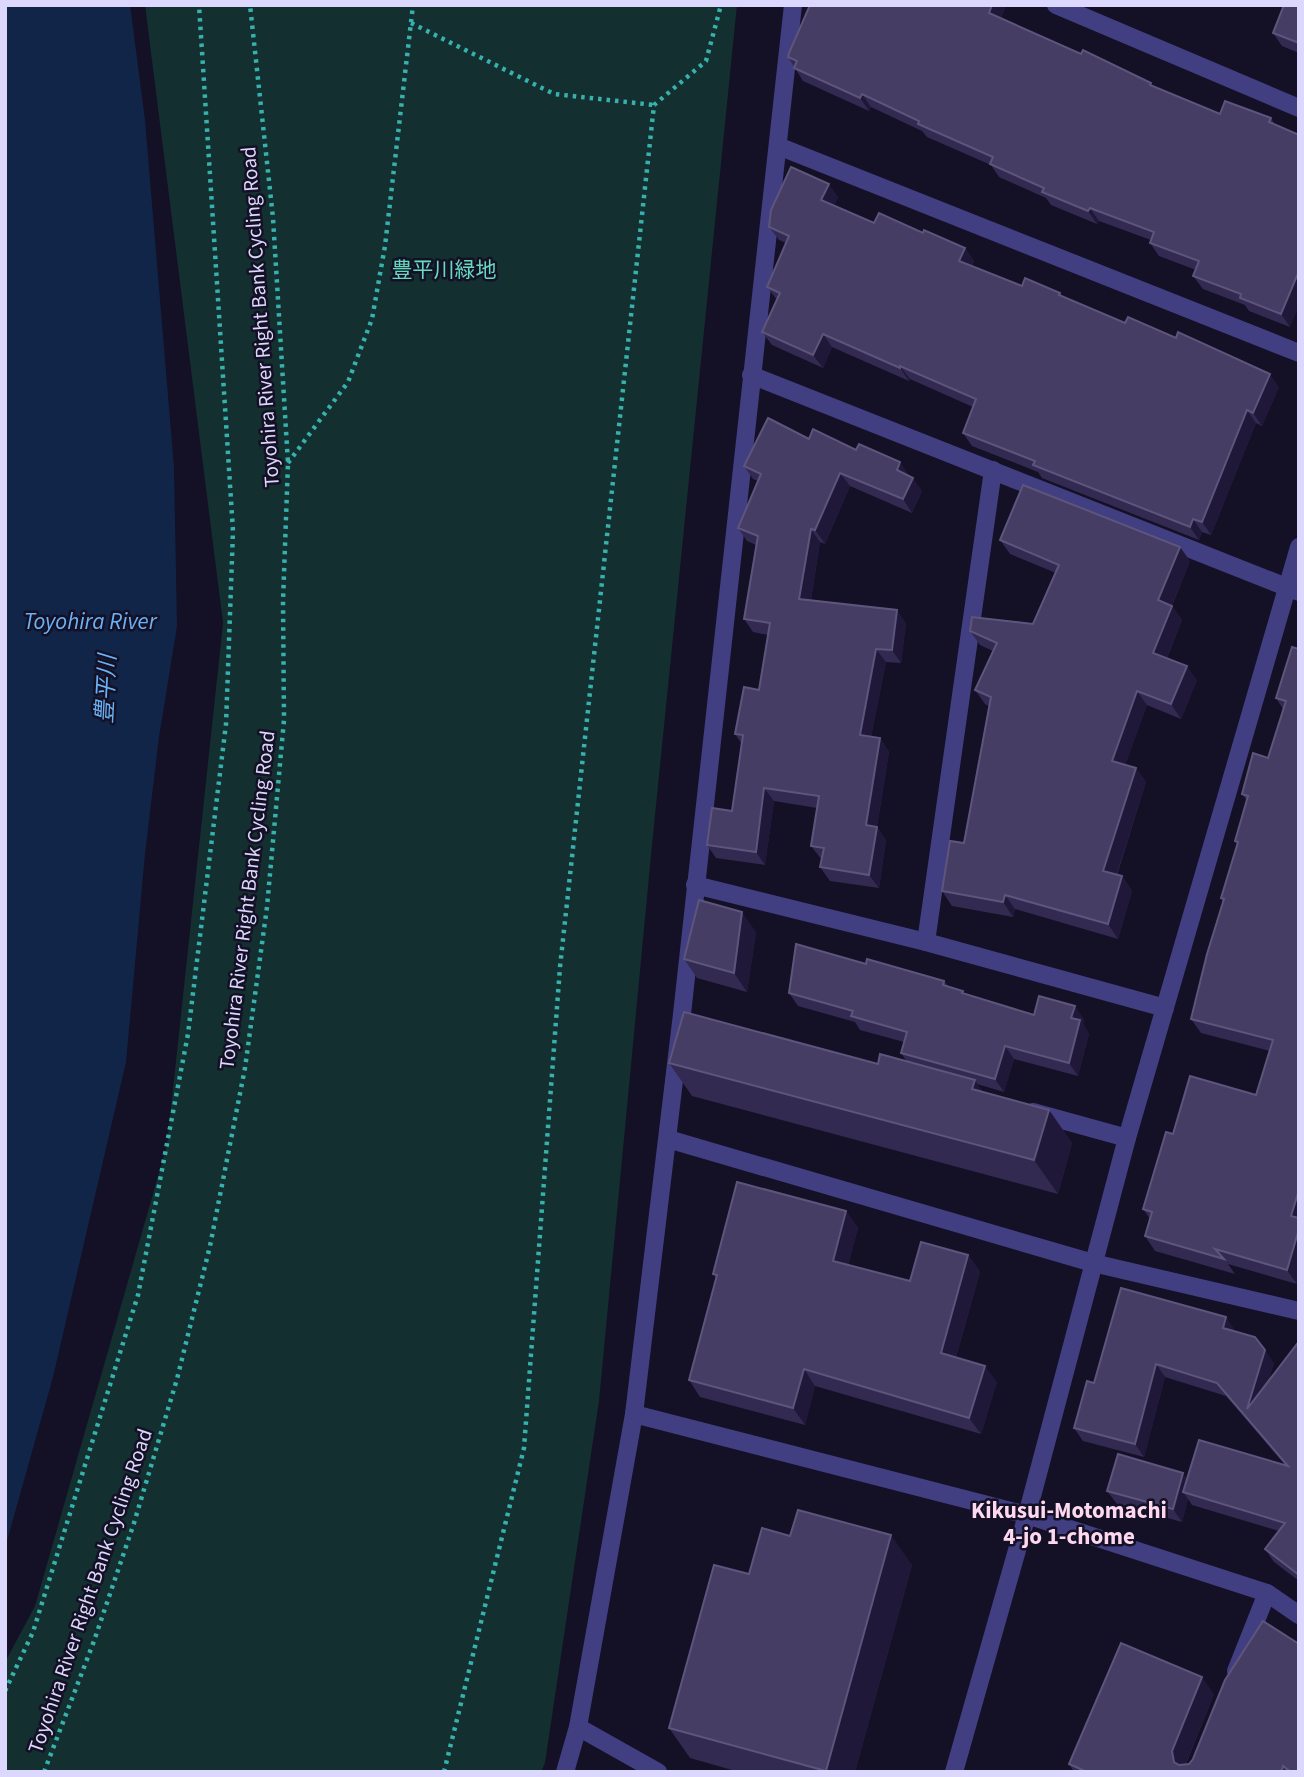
<svg xmlns="http://www.w3.org/2000/svg" width="1304" height="1777" font-family="'Source Sans 3','Noto Sans JP',sans-serif">
<style>
.green{fill:#142f2f}
.water{fill:#112548}
.lines{fill:none;stroke-linecap:round;stroke-linejoin:round}
.path{stroke:#36b1ad;stroke-width:4.5;stroke-dasharray:3.5 5;stroke-linecap:butt}
.service{stroke:#423e82;stroke-width:18}
.minor{stroke:#423e82;stroke-width:18}
.wall{fill:#332a52}
.shaded-wall{fill:#1f1838}
.building{fill:#453d64;stroke:#5d557c;stroke-width:2}
.labels{text-anchor:middle;dominant-baseline:central;stroke-width:5;stroke-linejoin:round;paint-order:stroke}
.park-label{font-size:21px;fill:#66dac0;stroke:#141025}
.street-label{font-size:21px;fill:#dcd7fd;stroke:#141025}
.water-label{font-size:23px;font-style:italic;fill:#6ab2f7;stroke:#141025}
.neighbourhood-label{font-size:23px;font-weight:bold;fill:#fdd8ef;stroke:#141025}
</style>
<rect width="100%" height="100%" fill="#141025"/>
<path class="green" d="M145,5H737L652,845L599,1401L545,1763L541,1772H5V1662L35,1606L167,1145L223,623Z"/>
<path class="water" d="M5,5H130L145,120L174,467L177,626L159,737L145,854L126,1062L53,1377L5,1548Z"/>
<g class="lines">
<g class="path">
<path d="M411,23L554,94L654,105"/>
<path d="M288,463L348,382L372,319L385,246L413,5"/>
<path d="M5,1691L33,1632L138,1295L188,1034L226,724L233,531L199,5"/>
<path d="M44,1772L94,1641L134,1523L177,1379L210,1246L245,1068L267,907L284,720L283,601L288,463L273,218L250,5"/>
<path d="M444,1772L524,1448L560,967L654,105L706,61L721,5"/>
</g>
<path class="service" d="M1033,1112L1127,1138"/>
<g class="minor">
<path d="M1056,5L1299,108"/>
<path d="M778,146L1299,353"/>
<path d="M751,375L1299,592"/>
<path d="M695,885L926,942L1165,1008"/>
<path d="M926,942L993,470"/>
<path d="M668,1139L1093,1263L1299,1311"/>
<path d="M634,1414L1027,1515L1267,1593L1299,1615"/>
<path d="M1236,1671L1267,1593"/>
<path d="M578,1727L658,1772"/>
<path d="M565,1772L578,1727L634,1414L682,1014L793,5"/>
<path d="M954,1772L1027,1515L1127,1138L1299,547"/>
</g>
</g>
<g class="wall">
<path d="M810,5H1004L1005,8L1001,18L1153,86L1220,114L1271,118L1275,125L1290,327L1249,311L1245,305L1203,289L1193,276L1196,270L1159,256L1150,243L1151,240L1099,221L1097,224L1051,205L1046,198L999,177L991,165L927,137L922,131L871,107L869,111L803,81L788,57Z"/>
<path d="M1299,5V53L1282,46L1273,33Z"/>
<path d="M838,197L834,205L874,223L923,233L965,248L974,261L972,266L1022,286L1060,293L1063,297L1279,387L1262,426L1256,423L1211,535L1202,532L1199,540L1042,478L1038,472L972,446L963,433L973,407L910,379L909,381L832,347L823,368L772,345L762,332L777,300L767,287L786,243L779,240L769,227Z"/>
<path d="M809,439L909,475L922,491L912,513L850,486L825,544L820,542L811,600L906,623L901,663L886,662L871,737L880,738L889,752L877,827L886,840L879,888L830,881L820,867L822,860L811,846L817,808L774,801L765,865L716,858L707,845L732,811L742,744L735,734L759,690L768,635L753,632L744,619L756,545L747,541L738,528L758,481L753,479L744,466Z"/>
<path d="M1000,540L1190,561L1172,606L1182,620L1167,658L1197,680L1181,719L1147,705L1125,765L1136,768L1146,782L1117,875L1122,876L1132,891L1118,939L1015,909L1013,917L952,906L942,891L964,843L989,706L985,704L975,690L993,651L980,645L970,631L1033,624L1056,573L1010,554Z"/>
<path d="M1292,647L1297,1284L1228,1264L1235,1274L1155,1251L1145,1236L1150,1219L1143,1209L1173,1134L1256,1095L1270,1051L1201,1033L1191,1019L1223,902L1221,898L1237,844L1235,841L1247,801L1242,794L1268,758L1283,709L1276,698Z"/>
<path d="M756,932L747,992L697,978L684,959Z"/>
<path d="M866,964L944,981L948,986L965,994L1034,1015L1084,1019L1083,1024L1089,1034L1078,1076L1014,1059L1004,1092L977,1084L982,1092L1049,1110L1072,1143L1058,1194L692,1096L669,1063L878,1064L907,1062L901,1053L904,1042L860,1030L855,1022L798,1006L789,993Z"/>
<path d="M846,1211L858,1228L848,1265L910,1281L968,1255L980,1272L956,1357L997,1382L981,1434L815,1386L805,1425L700,1397L689,1380L716,1278L713,1274Z"/>
<path d="M1226,1317L1235,1332L1274,1363L1268,1382L1299,1347V1581L1274,1562L1265,1549L1279,1531L1192,1505L1188,1499L1182,1522L1117,1504L1107,1491L1285,1465L1226,1396L1165,1377L1144,1457L1083,1441L1074,1428L1094,1383Z"/>
<path d="M790,1536L912,1565L855,1772H739L690,1758L669,1728L749,1574Z"/>
<path d="M1225,1680L1299,1772H1074L1069,1764L1214,1694L1186,1764H1189L1193,1759Z"/>
</g>
<g class="shaded-wall">
<path d="M992,5H1004L1005,8L998,26L989,13Z"/>
<path d="M862,94L871,107L869,111L860,98Z"/>
<path d="M829,184L838,197L830,213L821,200Z"/>
<path d="M1090,208L1099,221L1097,224L1088,211Z"/>
<path d="M965,248L974,261L968,274L959,261Z"/>
<path d="M1299,271V306L1290,327L1281,314Z"/>
<path d="M823,334L832,347L823,368L813,355Z"/>
<path d="M900,366L910,379L909,381L900,368Z"/>
<path d="M1270,374L1279,387L1262,426L1253,413Z"/>
<path d="M1247,410L1256,423L1211,535L1202,522Z"/>
<path d="M900,462L909,475L906,483L897,470Z"/>
<path d="M840,473L850,486L825,544L815,530Z"/>
<path d="M913,478L922,491L912,513L903,499Z"/>
<path d="M1193,519L1202,532L1199,540L1190,527Z"/>
<path d="M811,529L820,542L809,612L799,599Z"/>
<path d="M1180,547L1190,561L1168,615L1158,600Z"/>
<path d="M1172,606L1182,620L1163,667L1153,653Z"/>
<path d="M897,610L906,623L901,663L892,650Z"/>
<path d="M876,649L886,662L869,748L860,735Z"/>
<path d="M1187,666L1197,680L1181,719L1171,704Z"/>
<path d="M1137,691L1147,705L1122,775L1112,761Z"/>
<path d="M880,738L889,752L875,838L866,825Z"/>
<path d="M1136,768L1146,782L1113,885L1103,871Z"/>
<path d="M764,788L774,801L765,865L756,852Z"/>
<path d="M877,827L886,840L879,888L869,875Z"/>
<path d="M1122,876L1132,891L1118,939L1108,924Z"/>
<path d="M1005,895L1015,909L1013,917L1003,902Z"/>
<path d="M742,912L756,932L747,992L734,973Z"/>
<path d="M1075,1006L1084,1019L1083,1024L1089,1034L1078,1076L1069,1063L1071,1018Z"/>
<path d="M1005,1046L1014,1059L1004,1092L995,1079Z"/>
<path d="M975,1080L998,1114L972,1089Z"/>
<path d="M1049,1110L1072,1143L1058,1194L1034,1160Z"/>
<path d="M1299,1190V1226L1291,1216Z"/>
<path d="M846,1211L858,1228L845,1278L833,1261Z"/>
<path d="M1299,1229V1278L1297,1284L1287,1270Z"/>
<path d="M968,1255L980,1272L952,1370L941,1353Z"/>
<path d="M1226,1317L1235,1330L1232,1341L1223,1328Z"/>
<path d="M1265,1350L1274,1363L1256,1422L1247,1409Z"/>
<path d="M1156,1364L1165,1377L1144,1457L1135,1444Z"/>
<path d="M985,1366L997,1382L981,1434L969,1418Z"/>
<path d="M804,1369L815,1386L805,1425L793,1408Z"/>
<path d="M1183,1473L1192,1486L1183,1492L1188,1499L1182,1522L1173,1509Z"/>
<path d="M891,1535L912,1565L855,1772H826Z"/>
<path d="M1202,1677L1214,1694L1184,1768L1174,1762L1172,1751Z"/>
</g>
<g class="building">
<path d="M810,5H992L989,13L1081,54L1083,50L1151,83L1150,85L1220,114L1225,101L1271,118L1269,122L1299,135V271L1281,314L1240,298L1241,294L1193,276L1199,261L1150,243L1154,232L1090,208L1088,211L1042,192L1044,188L990,164L993,157L918,124L919,121L862,94L860,98L794,68L797,61L788,57L789,53Z"/>
<path d="M1284,5H1299V43L1273,33Z"/>
<path d="M791,167L829,184L821,200L874,223L879,213L923,233L924,230L965,248L959,261L1022,286L1025,278L1060,293L1059,295L1125,323L1128,317L1176,338L1178,332L1270,374L1253,413L1247,410L1202,522L1193,519L1190,527L1033,465L1035,461L963,433L976,399L900,366V368L823,334L813,355L762,332L780,293L767,287L789,236L769,227L771,210Z"/>
<path d="M768,418L809,439L813,429L856,450L859,444L900,462L897,470L913,478L903,499L840,473L815,530L811,529L799,599L897,610L892,650L876,649L860,735L880,738L866,825L877,827L869,875L820,867L824,848L811,846L819,796L764,788L756,852L707,845L712,808L732,811L743,735L735,734L744,687L759,690L770,623L744,619L758,536L738,528L761,474L744,466Z"/>
<path d="M1023,485L1180,547L1158,600L1172,606L1153,653L1187,666L1171,704L1137,691L1112,761L1136,768L1103,871L1122,876L1108,924L1005,895L1003,902L942,891L950,841L964,843L991,697L975,690L997,643L970,631L972,617L1033,624L1059,565L1000,540Z"/>
<path d="M1292,647L1299,649V1190L1291,1216L1299,1218V1229L1287,1270L1215,1249L1224,1259L1145,1236L1152,1212L1143,1209L1166,1132L1173,1134L1190,1076L1256,1095L1273,1040L1191,1019L1207,954L1224,899L1221,898L1238,842L1235,841L1248,796L1242,794L1253,753L1268,758L1286,701L1276,698Z"/>
<path d="M699,900L742,912L734,973L684,959Z"/>
<path d="M796,944L866,964L867,959L944,981L943,985L963,991L962,993L1034,1015L1039,996L1075,1006L1071,1018L1080,1020L1069,1063L1005,1046L995,1079L901,1053L907,1032L851,1016L853,1011L789,993Z"/>
<path d="M684,1012L878,1064L880,1054L975,1080L972,1089L1049,1110L1034,1160L669,1063Z"/>
<path d="M737,1182L846,1211L833,1261L910,1281L921,1242L968,1255L941,1353L985,1366L969,1418L804,1369L793,1408L689,1380L717,1275L713,1274Z"/>
<path d="M1121,1288L1226,1317L1223,1328L1255,1337L1265,1350L1247,1409L1297,1344L1299,1347V1575L1265,1549L1285,1523L1183,1492L1199,1440L1288,1466L1217,1383L1156,1364L1135,1444L1074,1428L1087,1381L1094,1383Z"/>
<path d="M1118,1454L1183,1473L1173,1509L1107,1491Z"/>
<path d="M798,1510L891,1535L826,1771L669,1728L714,1565L749,1574L762,1528L790,1536Z"/>
<path d="M1263,1621L1299,1644V1772H1291L1283,1766L1281,1772H1087L1069,1764L1121,1643L1202,1677L1172,1751L1174,1762L1179,1765L1189,1764L1193,1759L1225,1680Z"/>
</g>
<g class="labels">
<g class="park-label">
<text x="444" y="270">豊平川緑地</text>
</g>
<g class="street-label">
<text transform="translate(260 317) rotate(-94)">Toyohira River Right Bank Cycling Road</text>
<text transform="translate(247 900) rotate(-83)">Toyohira River Right Bank Cycling Road</text>
<text transform="translate(90 1591) rotate(-71)">Toyohira River Right Bank Cycling Road</text>
</g>
<g class="water-label">
<text x="90" y="621">Toyohira River</text>
<text transform="translate(106 689) rotate(-87)">豊平川</text>
</g>
<g class="neighbourhood-label">
<text x="1069" y="1510">Kikusui-Motomachi<tspan x="1069" dy="26">4-jo 1-chome</tspan></text>
</g>
</g>
<rect width="1304" height="1777" fill="none" stroke="#dcd7fd" stroke-width="14"/>
</svg>
